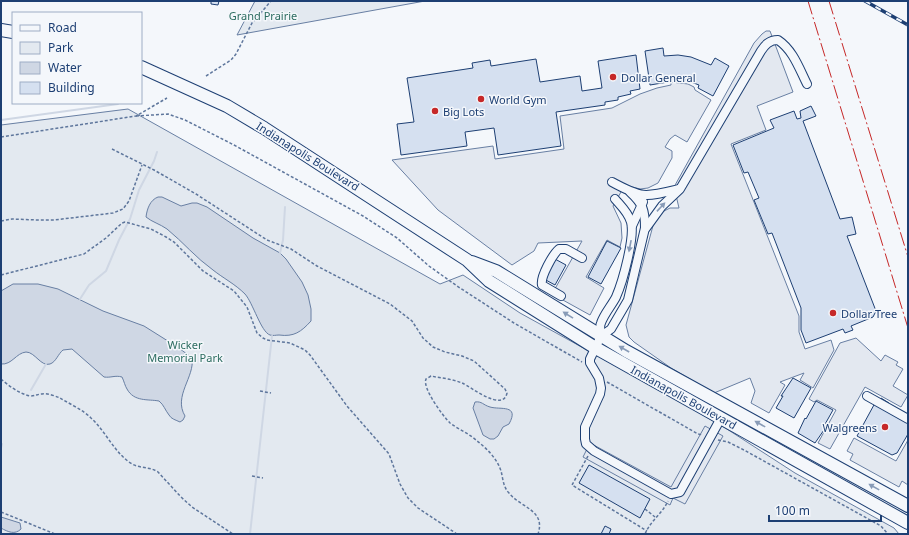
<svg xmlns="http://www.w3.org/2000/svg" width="909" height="535" font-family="'Noto Sans',sans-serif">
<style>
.green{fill:#e3e9f0;stroke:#687fa3}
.parking{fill:#e3e8f0;stroke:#687fa3}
.water{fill:#cfd7e4;stroke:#687fa3}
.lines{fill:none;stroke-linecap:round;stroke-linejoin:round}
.stream{stroke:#cfd7e4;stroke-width:2}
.building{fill:#d5e0f0;stroke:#1d3f73}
.minor-casing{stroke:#1d3f73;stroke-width:10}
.highway-casing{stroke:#1d3f73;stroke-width:14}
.path{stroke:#5e769c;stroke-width:1.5;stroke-dasharray:3 2;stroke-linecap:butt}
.minor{stroke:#f4f7fb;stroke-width:8}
.highway{stroke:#f4f7fb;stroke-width:12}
.rail-casing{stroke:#1d3f73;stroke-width:3.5}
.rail{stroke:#f4f7fb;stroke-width:2;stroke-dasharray:6;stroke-linecap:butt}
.power{stroke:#c62828;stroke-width:1;stroke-dasharray:14 3 2 3;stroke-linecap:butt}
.oneway{fill:#889bb7}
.poi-dot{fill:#c62828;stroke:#f4f7fb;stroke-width:1.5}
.labels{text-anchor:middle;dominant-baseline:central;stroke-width:3;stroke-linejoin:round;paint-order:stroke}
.park-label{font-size:11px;fill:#2c6c60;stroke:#f4f7fb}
.poi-label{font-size:11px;fill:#1d3f73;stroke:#f4f7fb;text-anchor:start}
.street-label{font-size:11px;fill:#1d3f73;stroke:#f4f7fb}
</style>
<rect width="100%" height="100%" fill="#f4f7fb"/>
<g class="green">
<path d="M255,1H425L237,35Z"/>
<path d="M128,109L440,284L463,275L520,313L683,403L730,431L795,473L894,528L899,534H1V125Z"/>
</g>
<g class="parking">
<path d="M766,31H770L793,92L757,106L766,130L731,144L799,316V332L805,349L831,340L834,350L813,388L800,380L804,373L780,382L785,385L769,413L751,403L755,391L750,378L714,393L671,368L634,342L629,337L626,325L654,222L658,216L664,211L670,208H679L674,187L754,43L762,34Z"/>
<path d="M671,82L688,84L694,87L695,90L711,100L687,142L675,135L670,139L665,147L672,151V158L658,183L648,188L640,189L625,185L613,206L621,223L622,238L620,247L607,240L586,277L604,288L590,315L552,294L582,241L538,243L534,251L512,265L438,210L392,160L493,146L495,159L564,149L560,116L612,108L640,94L657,88L671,85Z"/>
<path d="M856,338L881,361L885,355L898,362L896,365L903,369L893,386L908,395L901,407L865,387L830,449L818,443L836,410L817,400L814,402L809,399L840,343Z"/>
<path d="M705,426L723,436L685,504L673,498L670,505L583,457L590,443L671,487Z"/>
<path d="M854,438L896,461L908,440V485L902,481L899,487L850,460L853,454L847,451Z"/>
</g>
<g class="water">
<path d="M158,197H162L181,206L192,203H197L207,207L253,238L280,253L286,259L302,282L308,295L311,309V321C301,332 294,337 279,335C276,335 273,336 270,335C261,332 253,303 245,294C235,284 223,278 213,270C196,258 183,242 167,229C160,224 152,222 146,217C147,209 150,200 158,197Z"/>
<path d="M13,284H38L58,289L103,311L144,326L179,348L192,358C195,377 173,396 185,416L183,420L180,422C176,420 171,419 169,415C165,410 164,405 159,401C148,399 134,402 127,389C125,386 124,381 122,377C115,375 111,378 104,377L72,349L63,350C58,354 56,362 50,364C41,367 35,352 26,352C16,353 12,365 1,364V291Z"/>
<path d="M475,402C482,401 483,405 490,407C500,410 520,404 509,424L503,427L498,436L494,439H490L483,435L473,408Z"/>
<path d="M1,517L20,523L21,529C15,535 8,532 1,528Z"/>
</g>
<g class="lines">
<g class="stream">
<path d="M1,120L118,104"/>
<path d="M280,253L283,240L285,207"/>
<path d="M80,299L89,285L106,271L119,240L130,219L139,190L154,161L157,152"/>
<path d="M31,390L46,364"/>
<path d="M1,448L2,444"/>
<path d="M250,534L272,336"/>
</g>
</g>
<g class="building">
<path d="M211,1H219L218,5L211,4Z"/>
<path d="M663,48L664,56L678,55L691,57L711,65L715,58L729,66L713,96L698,88L699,85L683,79H667L668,82L650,85L645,51Z"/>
<path d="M636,55L640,89L630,91L631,94L618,97V100L605,102V105L556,112L561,146L498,155L494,128L465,132L467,146L401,155L397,124L414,122L407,78L473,68L472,63L490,60L491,66L536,59L540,82L580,76L582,91L602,88L598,61Z"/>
<path d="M811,106L816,116L803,121L840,219L852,217L856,234L847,236L876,311L873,317L851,326L853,330L845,333L843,329L806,343L801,330V308L772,233L768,234L754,200L759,198L748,172L744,173L733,145L774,128L770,120L794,111L797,119L801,118L800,111Z"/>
<path d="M607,241L621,248L601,284L588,277Z"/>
<path d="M555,259L566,265L555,285L544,279Z"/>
<path d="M793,378L811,388L794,418L776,408L783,396H781Z"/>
<path d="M881,398L889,403L886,408L908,421V434L897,453L892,455L857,436L875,403L878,404Z"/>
<path d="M816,401L833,410L824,426L826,427L815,443L798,433L805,418L806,419Z"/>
<path d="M589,465L650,499L640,518L579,483Z"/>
<path d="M605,526L611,529L609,534H601Z"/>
</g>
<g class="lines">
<g class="minor-casing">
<g id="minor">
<path d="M612,182C643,199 646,197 679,189"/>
<path d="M630,192C643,204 645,210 645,228L628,300L611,329L601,336L590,359V363L599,378L601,388L600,394L585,427V439L586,444L594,451L671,494L680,492L721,418"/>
<path d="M632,226L643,202"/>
<path d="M646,228L662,206L680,189L761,51C765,45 769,40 778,40C793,50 799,68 807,84"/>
<path d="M561,296L542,285C540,277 553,254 559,249H566L582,258"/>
<path d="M601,336C601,332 599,327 601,323C604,314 612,305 616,297C623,281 635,237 631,222C628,212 621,206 615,199"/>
<path d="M867,396L908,419"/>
</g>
</g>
<g class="highway-casing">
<g id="highway">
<path d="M1,30L13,32"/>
<path d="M141,67L227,106L264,128L467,260L489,281L594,347L908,523"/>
<path d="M472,262L496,271L626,351L908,506"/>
</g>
</g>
<g class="path">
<path d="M206,76L231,60L236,54L252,23L271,1"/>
<path d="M136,116L168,114L185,120L234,145L363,216L397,238L429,266L457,286L514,323L582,362"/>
<path d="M1,137L136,116L167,98"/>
<path d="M112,149L154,170L196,194L267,240L291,249L317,266L390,304L412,321L423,338L433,347L445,352L462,356L474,361L505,389L507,393C503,413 470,386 462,383C452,379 441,378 431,376L426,379C422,388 443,416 450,423C458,429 468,433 476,440C486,448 497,458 501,471C503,478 503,487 509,493C521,508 546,510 538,534"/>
<path d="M1,221L12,219L38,220H54L113,213L123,209L129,201L142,165"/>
<path d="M1,275L84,254L106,238L122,223L125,222L151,229L166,237L174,242L203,271L234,291L247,307L257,333L263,338L267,340L290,343L305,350L310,355L347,406L389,454L400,484L408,498L418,508L457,534"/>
<path d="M1,379C9,386 20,394 30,396C35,396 38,394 42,394C48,393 55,396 60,398C70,404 83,410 91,418C106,432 113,450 129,462C138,469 149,466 158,472L181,497L192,507L233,534"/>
<path d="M607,382L698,434L703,435"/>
<path d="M260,391L271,393"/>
<path d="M718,440L728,442L744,450L881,526L888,534"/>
<path d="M588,456L572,485L647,531"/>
<path d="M252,476L263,478"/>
<path d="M645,509L655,517"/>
<path d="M1,512L55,534"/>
<path d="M645,534C651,520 662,514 668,501"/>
</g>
<use href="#minor" class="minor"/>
<use href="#highway" class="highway"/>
<g class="rail-casing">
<path id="rail" d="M865,1L908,25"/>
</g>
<use href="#rail" class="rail"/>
<g class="power">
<path d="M808,1L908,328"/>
<path d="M829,1L908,257"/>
</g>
</g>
<defs><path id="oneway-solid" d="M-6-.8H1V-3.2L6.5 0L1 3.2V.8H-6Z"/></defs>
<g class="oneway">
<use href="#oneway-solid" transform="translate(661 207) rotate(-47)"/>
<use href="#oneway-solid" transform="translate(630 246) rotate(101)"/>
<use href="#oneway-solid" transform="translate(568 315) rotate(-148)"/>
<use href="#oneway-solid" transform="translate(624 349) rotate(-150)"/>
<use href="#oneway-solid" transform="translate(760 424) rotate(-151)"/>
<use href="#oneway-solid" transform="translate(874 487) rotate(-151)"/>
</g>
<g class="poi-dot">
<circle cx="613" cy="77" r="4"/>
<circle cx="481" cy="99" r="4"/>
<circle cx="435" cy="111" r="4"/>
<circle cx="833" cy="313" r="4"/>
<circle cx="885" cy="427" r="4"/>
</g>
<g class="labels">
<g class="park-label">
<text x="263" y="15">Grand Prairie</text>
<text x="185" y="344">Wicker<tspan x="185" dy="13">Memorial Park</tspan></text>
</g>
<g class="poi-label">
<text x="621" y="77">Dollar General</text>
<text x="489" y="99">World Gym</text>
<text x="443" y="111">Big Lots</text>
<text x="841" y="313">Dollar Tree</text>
<text x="877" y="427" text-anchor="end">Walgreens</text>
</g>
<g class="street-label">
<text transform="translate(308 156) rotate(32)">Indianapolis Boulevard</text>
<text transform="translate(684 397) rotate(29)">Indianapolis Boulevard</text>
</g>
</g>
<rect width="909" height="535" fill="none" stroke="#1d3f73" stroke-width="4"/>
<rect x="12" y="12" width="130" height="92" fill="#f4f7fb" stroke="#9eadc5"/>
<rect x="20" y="25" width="20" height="6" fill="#f4f7fb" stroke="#9eadc5"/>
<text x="48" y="32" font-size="12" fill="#1d3f73">Road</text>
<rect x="20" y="42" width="20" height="12" fill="#e3e9f0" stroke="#9eadc5"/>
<text x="48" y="52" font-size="12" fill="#1d3f73">Park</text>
<rect x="20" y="62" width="20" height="12" fill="#cfd7e4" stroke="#9eadc5"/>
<text x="48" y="72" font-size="12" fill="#1d3f73">Water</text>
<rect x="20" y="82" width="20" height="12" fill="#d5e0f0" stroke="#9eadc5"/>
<text x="48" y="92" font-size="12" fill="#1d3f73">Building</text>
<path d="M769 515v6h112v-6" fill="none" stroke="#1d3f73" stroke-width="2"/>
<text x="775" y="515" font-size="12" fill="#1d3f73" stroke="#f4f7fb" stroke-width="3" paint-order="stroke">100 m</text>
</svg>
